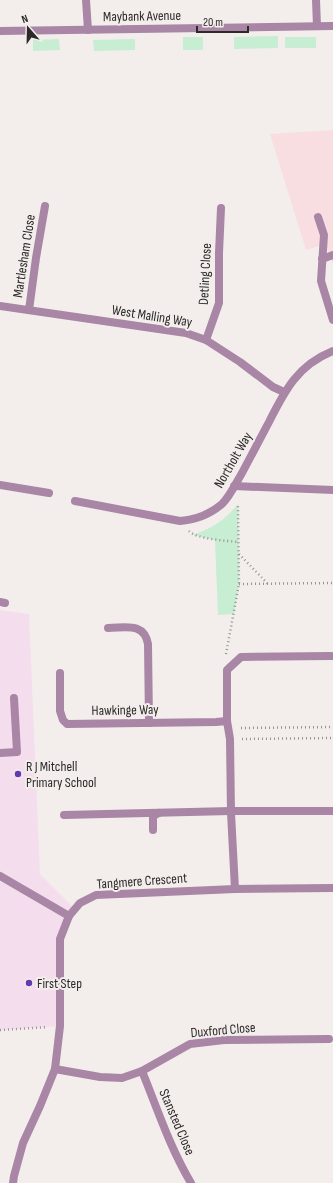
<svg xmlns="http://www.w3.org/2000/svg" width="333" height="1183" font-family="'Sofia Sans Condensed',sans-serif">
<style>
.commercial{fill:#f9dee1}
.education{fill:#f4deed}
.green{fill:#c7edd3}
.lines{fill:none;stroke-linecap:round;stroke-linejoin:round}
.path{stroke:#969391;stroke-width:2.5;stroke-dasharray:1 3;stroke-linecap:butt}
.lane{stroke:#a986a6;stroke-width:8}
.street{stroke:#a986a6;stroke-width:8}
.poi-dot{fill:#643ab1;stroke:#f3eeec;stroke-width:1.5}
.labels{text-anchor:middle;dominant-baseline:central;stroke-width:4;stroke-linejoin:round;paint-order:stroke}
.street-label{font-size:14px;fill:#2b2a29;stroke:#f3eeec}
.poi-label{font-size:14px;fill:#2b2a29;stroke:#f3eeec;text-anchor:start}
</style>
<rect width="100%" height="100%" fill="#f3eeec"/>
<path class="commercial" d="M333,130V265L326,244L306,250L270,134Z"/>
<path class="education" d="M0,610L29,614L40,874L75,909L64,928L60,1026L0,1030Z"/>
<g class="green">
<path d="M278,36V48L234,49V37Z"/>
<rect x="183" y="37" width="20" height="13"/>
<rect x="285" y="37" width="31" height="11"/>
<path d="M59,39L60,50L33,51V40Z"/>
<path d="M135,39V50L94,51L93,40Z"/>
<path d="M238,504L239,584L234,614L218,615L215,540L192,535C212,529 225,520 238,504Z"/>
</g>
<g class="lines">
<g class="path">
<path d="M189,531C196,539 227,541 239,542"/>
<path d="M239,554L268,584"/>
<path d="M239,584L333,583"/>
<path d="M226,654L239,584L238,504"/>
<path d="M241,728L333,727"/>
<path d="M242,739L333,738"/>
<path d="M0,1030L47,1027"/>
</g>
<g class="lane">
<path d="M318,217L324,235L321,281L333,320"/>
<path d="M322,259L333,255"/>
<path d="M234,486L333,490"/>
<path d="M0,602L5,603"/>
<path d="M108,628C126,628 144,622 148,644L149,723"/>
<path d="M227,721V670L241,657L331,656"/>
<path d="M0,753L17,752L14,698"/>
<path d="M64,815L231,811H333"/>
<path d="M153,830V816L159,813"/>
<path d="M0,876L69,916"/>
</g>
<g class="street">
<path d="M86,0L88,30"/>
<path d="M316,0L317,26"/>
<path d="M0,31L333,26"/>
<path d="M0,306L186,333L206,340L240,362L273,387L284,392"/>
<path d="M29,310L36,258L45,206"/>
<path d="M206,340L219,303V253L221,208"/>
<path d="M0,485L49,493"/>
<path d="M75,501L180,521C195,520 210,514 222,504C230,496 236,483 242,473C251,456 260,439 269,422C285,390 298,365 333,351"/>
<path d="M60,673V711L63,720L67,724L216,722L227,721L230,739L231,813L235,889"/>
<path d="M55,1069L100,1077L122,1078L142,1071L190,1044L224,1040L329,1039"/>
<path d="M142,1071C157,1108 170,1148 191,1183"/>
<path d="M13,1183L14,1176L23,1143L40,1106L55,1069L60,1026V939L69,916L80,903L96,895L235,889L333,888"/>
</g>
</g>
<g class="poi-dot">
<circle cx="18" cy="774" r="4"/>
<circle cx="29" cy="983" r="4"/>
</g>
<g class="labels">
<g class="street-label">
<text transform="translate(142 16) rotate(-1)">Maybank Avenue</text>
<text transform="translate(24 256) rotate(-81)">Martlesham Close</text>
<text transform="translate(205 274) rotate(-87)">Detling Close</text>
<text transform="translate(152 316) rotate(9)">West Malling Way</text>
<text transform="translate(233 460) rotate(-60)">Northolt Way</text>
<text transform="translate(125 710) rotate(-1)">Hawkinge Way</text>
<text transform="translate(142 881) rotate(-4)">Tangmere Crescent</text>
<text transform="translate(223 1030) rotate(-5)">Duxford Close</text>
<text transform="translate(177 1122) rotate(67)">Stansted Close</text>
</g>
<g class="poi-label">
<text x="26" y="766">R J Mitchell<tspan x="26" dy="16">Primary School</tspan></text>
<text x="37" y="983">First Step</text>
</g>
</g>
<g transform="translate(28 28) rotate(340)" stroke="#f3eeec" stroke-width="3" paint-order="stroke">
<path d="M0-3L7 15L0 10L-7 15Z" fill="#2b2a29"/>
<text y="-6" font-size="11" font-weight="bold" text-anchor="middle" fill="#2b2a29">N</text>
</g>
<path d="M197 26v6h51v-6" fill="none" stroke="#2b2a29" stroke-width="2"/>
<text x="203" y="26" font-size="12" fill="#2b2a29" stroke="#f3eeec" stroke-width="3" paint-order="stroke">20 m</text>
</svg>
